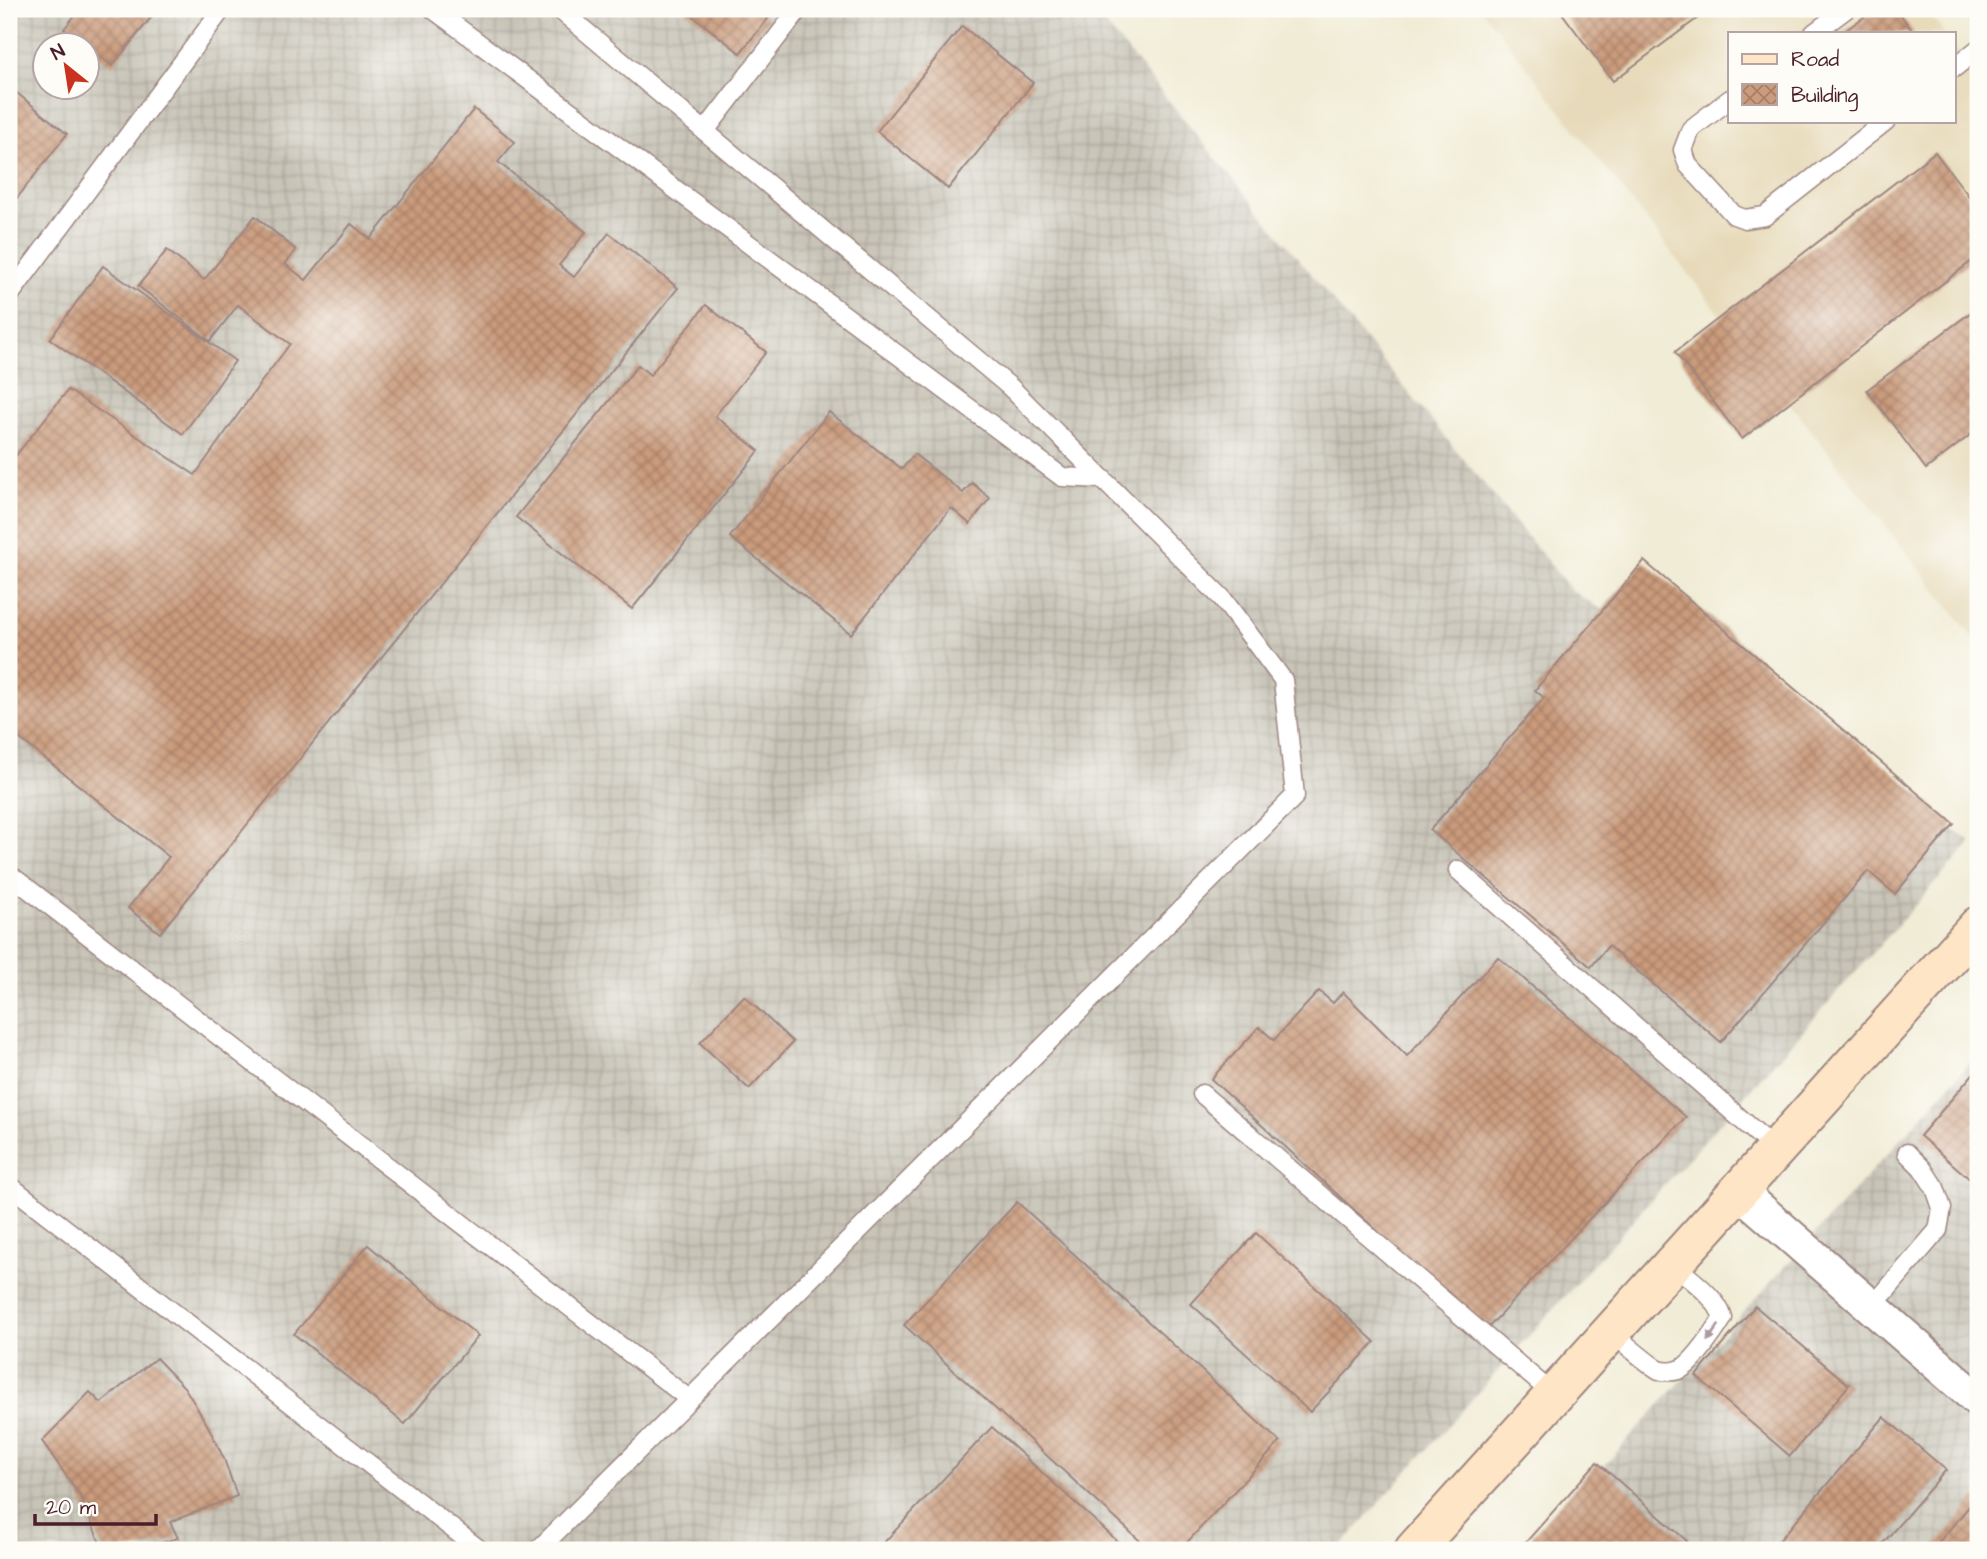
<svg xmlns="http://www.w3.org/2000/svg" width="1987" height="1559" font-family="'Architects Daughter',sans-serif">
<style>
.built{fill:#e7daba}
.industrial{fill:url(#industrial-grid);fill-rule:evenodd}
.building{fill:url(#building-cross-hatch)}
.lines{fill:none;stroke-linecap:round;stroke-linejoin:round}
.lane-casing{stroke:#9e8680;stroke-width:21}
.street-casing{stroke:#9e8680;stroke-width:37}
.secondary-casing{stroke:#9e8680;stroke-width:42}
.lane{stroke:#fff;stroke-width:18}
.street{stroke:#fff;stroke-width:33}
.secondary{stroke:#fde5c5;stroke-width:38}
.oneway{fill:#ae9aa0}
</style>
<defs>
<pattern id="industrial-grid" width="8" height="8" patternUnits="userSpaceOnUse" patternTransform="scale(1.75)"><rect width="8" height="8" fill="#c8c4b8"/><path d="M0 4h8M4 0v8" fill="none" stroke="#ada89e"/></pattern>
<pattern id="building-cross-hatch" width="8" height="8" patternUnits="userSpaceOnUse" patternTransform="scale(1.75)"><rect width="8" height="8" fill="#ca9b7c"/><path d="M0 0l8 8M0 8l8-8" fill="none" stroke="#a67e66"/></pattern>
</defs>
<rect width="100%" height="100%" fill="#fdfcf7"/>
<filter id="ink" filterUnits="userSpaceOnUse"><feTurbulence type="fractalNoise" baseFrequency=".0143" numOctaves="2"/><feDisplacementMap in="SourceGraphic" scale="14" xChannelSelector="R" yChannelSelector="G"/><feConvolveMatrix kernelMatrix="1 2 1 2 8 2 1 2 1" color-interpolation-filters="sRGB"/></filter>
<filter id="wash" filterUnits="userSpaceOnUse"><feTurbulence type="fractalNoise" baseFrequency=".00686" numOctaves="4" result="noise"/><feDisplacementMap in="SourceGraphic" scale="28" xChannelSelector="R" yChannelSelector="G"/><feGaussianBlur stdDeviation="1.57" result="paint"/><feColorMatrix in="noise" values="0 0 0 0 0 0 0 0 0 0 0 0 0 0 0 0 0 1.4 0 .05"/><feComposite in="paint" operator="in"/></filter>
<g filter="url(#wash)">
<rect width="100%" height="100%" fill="#f1ecd6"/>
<path class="built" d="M1481,9H1925L1944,33H1730V121H1954V46L1978,77V644Z"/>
<g class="industrial">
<path d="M9,9H1093L1572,591L1972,842L1337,1550H9ZM46,46H88V88H46Z"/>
<path d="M1978,1054V1550H1528Z"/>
</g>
<g id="blocks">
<g class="building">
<path d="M80,9H158L112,66L64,29Z"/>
<path d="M684,9H755L768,19L740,53Z"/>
<path d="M1559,9H1710L1613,81Z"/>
<path d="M1875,9H1896L1914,33H1842Z"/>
<path d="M962,26L1033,83L948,189L877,131Z"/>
<path d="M17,93L67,134L9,208V103Z"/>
<path d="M474,109L515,142L498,162L586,232L559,265L574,277L609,233L678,288L160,933L128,908L169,857L9,730V464L68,390L195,475L262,381L290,344L238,305L210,341L138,286L167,250L204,280L255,216L296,250L285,264L306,280L351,224L370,239Z"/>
<path d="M1935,152L1978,208V256L1742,439L1675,352Z"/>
<path d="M103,266L235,361L183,434L50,339Z"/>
<path d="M706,305L766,352L715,416L759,451L632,609L516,517L638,365L650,375Z"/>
<path d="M1978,307V429L1926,469L1867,390Z"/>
<path d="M829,412L902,469L914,454L963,493L972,483L990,498L970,524L951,508L851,634L730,537Z"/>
<path d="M1644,561L1954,824L1895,894L1868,871L1721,1042L1608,946L1591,967L1430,830L1544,698L1535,690Z"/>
<path d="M1498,957L1686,1117L1592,1216L1486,1330L1211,1079L1259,1027L1274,1040L1319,991L1333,1003L1343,992L1407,1056Z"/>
<path d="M744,996L793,1042L749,1089L700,1043Z"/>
<path d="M1978,1068V1186L1920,1136Z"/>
<path d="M1017,1202L1280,1442L1180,1550H1150L904,1325Z"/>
<path d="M1256,1233L1375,1342L1310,1412L1191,1304Z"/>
<path d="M368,1245L478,1336L405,1424L294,1334Z"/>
<path d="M1755,1306L1849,1385L1790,1456L1696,1376Z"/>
<path d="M156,1358L185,1388L208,1426L224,1459L237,1496L170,1522L178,1538L137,1550H103L79,1494L42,1441L90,1392L101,1403Z"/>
<path d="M1884,1417L1946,1470L1877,1550H1775L1773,1548Z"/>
<path d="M992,1427L1127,1550H877Z"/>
<path d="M1597,1462L1687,1541L1679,1550H1519Z"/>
<path d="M1978,1496V1550H1932Z"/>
</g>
</g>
</g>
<g filter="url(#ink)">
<use href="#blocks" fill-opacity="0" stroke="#9e8680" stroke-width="2"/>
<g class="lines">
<g class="lane-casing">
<g id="lane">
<path d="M433,9L1062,477L1103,479"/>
<path d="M1814,33L1846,9"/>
<path d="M1954,68L1978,49"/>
<path d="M1730,99L1691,129L1683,150L1688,165L1734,215L1745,219L1765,216L1886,121"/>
<path d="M705,131L799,9"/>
<path d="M9,296L222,9"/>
<path d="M1458,870L1776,1150"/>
<path d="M9,874L689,1399"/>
<path d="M1202,1094L1554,1395"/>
<path d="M9,1185L480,1550"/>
<path d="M1872,1307L1938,1230L1942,1208L1935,1188L1922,1168L1907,1153"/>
<path d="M1611,1332C1622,1341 1649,1365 1659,1370C1665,1372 1675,1372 1681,1369C1694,1362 1715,1331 1723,1318C1716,1296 1690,1279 1673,1264"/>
<path d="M538,1550L1295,796L1283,680L1222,598L1010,387L559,9"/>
</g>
</g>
<g class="street-casing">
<path id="street" d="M1739,1191L1978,1400"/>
</g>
<g class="secondary-casing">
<path id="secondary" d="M1414,1550L1978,926"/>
</g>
<use href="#lane" class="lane"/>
<use href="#street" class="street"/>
<use href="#secondary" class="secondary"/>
</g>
<defs><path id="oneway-solid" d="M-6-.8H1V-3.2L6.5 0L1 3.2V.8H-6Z" transform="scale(1.75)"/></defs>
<use class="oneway" href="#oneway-solid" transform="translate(1713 1333) rotate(126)"/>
</g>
<rect width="1987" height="1559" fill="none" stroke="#fdfcf7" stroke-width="35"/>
<rect x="1728" y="32" width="228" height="91" fill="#fdfcf7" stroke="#b5a4a5" stroke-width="2"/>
<rect x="1742" y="54" width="35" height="10" fill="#fde5c5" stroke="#b5a4a5" stroke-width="2"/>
<text x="1791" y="66" font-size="21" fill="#4a1f2b">Road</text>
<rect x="1742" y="84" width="35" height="21" fill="url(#building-cross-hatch)" stroke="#b5a4a5" stroke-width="2"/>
<text x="1791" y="102" font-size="21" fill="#4a1f2b">Building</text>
<g transform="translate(66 66) rotate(330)"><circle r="33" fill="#fdfcf7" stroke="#b5a4a5" stroke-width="2"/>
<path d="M0-5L12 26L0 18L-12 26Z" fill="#c8321e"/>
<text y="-10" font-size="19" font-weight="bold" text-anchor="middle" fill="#4a1f2b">N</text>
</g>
<path d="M35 1514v10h121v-10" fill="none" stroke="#4a1f2b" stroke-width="3.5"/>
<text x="46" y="1514" font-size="21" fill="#4a1f2b" stroke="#fdfcf7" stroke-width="5" paint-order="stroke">20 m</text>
</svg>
